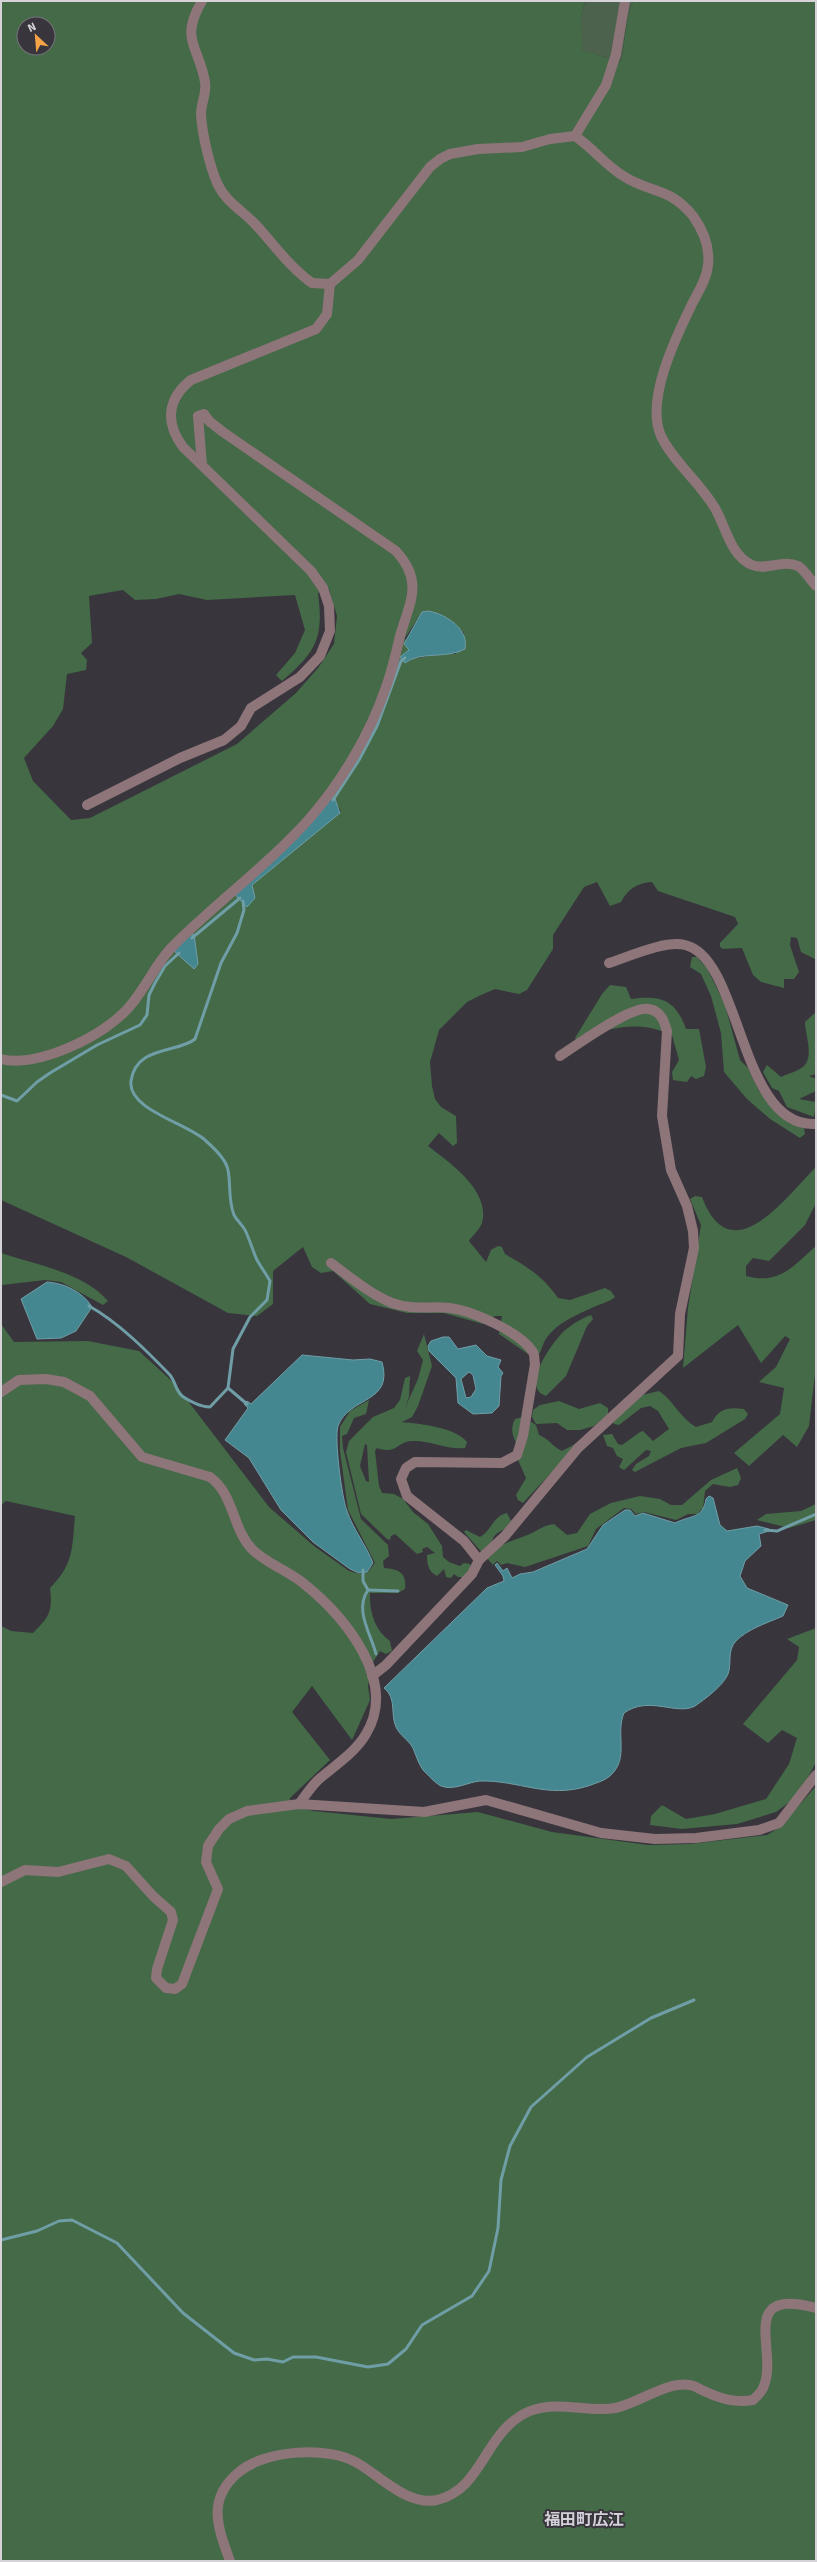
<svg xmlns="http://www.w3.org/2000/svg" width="817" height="2562" font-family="Signika,'Noto Sans JP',sans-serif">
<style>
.green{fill:#4c624d}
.forest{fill:#446a48;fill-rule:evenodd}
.water{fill:#458791;stroke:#709ea6;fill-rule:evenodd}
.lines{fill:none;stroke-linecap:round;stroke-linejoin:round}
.stream{stroke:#709ea6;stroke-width:3}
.minor{stroke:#8d7579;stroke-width:10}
.labels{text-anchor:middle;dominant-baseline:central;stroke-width:4;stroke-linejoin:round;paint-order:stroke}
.quarter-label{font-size:16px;font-weight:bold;fill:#d3d0da;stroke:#38353d}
</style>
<rect width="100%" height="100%" fill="#38353d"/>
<path class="green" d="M585,1H633L628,16L621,62L581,50V18Z"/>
<g class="forest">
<path d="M1,1H585L581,18L582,50L621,62L628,16L633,1H816V973L815,959L801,952L797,938L791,937L790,945L799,972L794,979H784V988L761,982L753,975L742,948L723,949L720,947V943L738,924L735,917L658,891L652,882C637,883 628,889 621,902L610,906L597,882L584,887L553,935V949L527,990L519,994L495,989L481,995L467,1002L439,1030L430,1062L432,1086L435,1099L441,1107L456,1116L457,1143L453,1146L439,1133L428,1146C449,1162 491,1191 482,1223C480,1229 472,1236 469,1241L486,1262L491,1250L498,1246L502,1247L505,1254C526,1266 544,1277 558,1298L570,1300L605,1288L611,1291L615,1297L611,1300C592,1308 561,1319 548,1336C544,1340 542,1348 540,1353L528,1354L499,1334L502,1316H495L483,1324L444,1313H407L370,1304L333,1271L321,1273L312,1267L303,1247L273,1271V1304L257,1316L228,1313L126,1257L1,1200ZM24,24H48V48H24ZM329,589L337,616L334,644L318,668L296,693L237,744L90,818L71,820L33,781L24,758L53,726L63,709L67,674L86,670L87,660L81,653L92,643L89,596L123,590L135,600L156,599L179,594L207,600L295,595L305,630L295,653L276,675L282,681C316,652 324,638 318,593ZM429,611C443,614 454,623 464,633L456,654H438L419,658L401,657L409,650L405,638L422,612ZM335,801L341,811L251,885Z"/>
<path d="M692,957H697L707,968L725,1005L740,1060L748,1068L759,1091L776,1110L804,1128L805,1134L800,1138L770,1119L747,1099L724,1072L721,1033L711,996L701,974L690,967Z"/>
<path d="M610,985L626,987L631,999C661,995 675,999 686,1029H699L706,1067L704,1076L696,1079L691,1076L687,1082L673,1080L672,1072L679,1060L672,1035C637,1019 611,1028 576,1040L575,1038L602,994Z"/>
<path d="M816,1012V1074L809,1076L816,1079V1091L799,1099L816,1102L814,1117L787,1107L779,1091L772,1088L763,1072L767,1065L781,1077C787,1074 792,1073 798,1070C817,1062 805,1036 805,1022Z"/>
<path d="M816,1167V1203L805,1225L769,1261L753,1258L746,1266V1276C780,1285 793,1266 816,1246V1365L809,1426L797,1447L783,1435L749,1466L734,1453L780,1414L784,1388L759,1382L776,1367L790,1339L785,1336L761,1363L738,1325L683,1368L688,1308L701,1225L690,1199L695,1196L702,1197C731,1274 786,1197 816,1167Z"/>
<path d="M1,1253C36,1265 83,1272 108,1301L103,1305L61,1282L45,1280L2,1285L1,1303Z"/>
<path d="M591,1315L593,1319L587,1326L566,1376L546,1396L540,1393C526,1378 553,1342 564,1331C571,1325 582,1318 591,1315Z"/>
<path d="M1,1324L14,1342L88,1341L139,1351L175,1384L269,1507L314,1546L349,1571L360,1574L368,1572L375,1563L348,1510L340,1451V1427L350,1411L369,1400L366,1414L354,1418L347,1434L342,1436L343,1448L361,1519L388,1545L389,1556L383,1561L384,1568C399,1569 407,1573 405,1589L398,1593H370C369,1611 375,1631 390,1641L392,1651L386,1654L380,1651L373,1662L368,1686L370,1700L352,1740L312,1686L292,1712L330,1760L290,1798L291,1806L314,1811L391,1819L478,1812L552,1832L648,1845L690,1844L767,1835L780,1827L816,1786V2561H1V1626L11,1631L33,1633C49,1617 53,1612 50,1588C74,1564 72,1548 75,1516L6,1501L1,1505Z"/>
<path d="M424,1334L432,1366L418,1406L412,1417L402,1422C420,1424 455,1427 467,1442L465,1448C447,1450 430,1440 412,1441C396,1442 397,1455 377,1448L375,1451L379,1486L382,1493L394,1494L403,1499L413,1512L428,1524L442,1546L443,1557L449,1562L460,1566L464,1563L470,1564L471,1568L465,1577H458L454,1574L451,1578L446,1577L444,1569L437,1576C428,1571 427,1564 427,1555L435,1553L427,1547L422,1549L423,1552L417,1554L395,1534L391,1536L390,1540L387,1539L361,1514L346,1452L349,1441L373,1417L394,1408L400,1400L405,1378L410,1376L409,1397L405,1408L418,1379L423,1360L417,1351ZM365,1444L367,1445L369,1482L366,1481L360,1466Z"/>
<path d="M659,1391C674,1401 680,1418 696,1427L712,1422C719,1408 729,1407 744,1409L748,1414L745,1419L706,1443L681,1448L635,1472L632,1470L636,1464L649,1456L651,1451L646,1450L624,1470L619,1467L623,1459L617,1456L613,1448L607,1446L603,1435L612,1434L618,1444L622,1445L640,1432L643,1431L653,1441L669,1429L658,1411L650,1406L641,1408L619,1425L614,1424L612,1420L642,1395Z"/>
<path d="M559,1401L579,1409L600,1403L608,1408V1414L594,1426L580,1430H567L557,1423L536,1424L532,1417L533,1410L540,1405Z"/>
<path d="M523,1417L536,1425L539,1435C548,1438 553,1447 562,1451L575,1444L576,1446L523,1503L518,1500L516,1495L526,1478L518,1460L522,1454C516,1441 508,1433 515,1419Z"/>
<path d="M737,1468L741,1478L738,1485L730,1487L713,1484L705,1491L703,1508L697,1514H688L676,1520L644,1512L636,1514L631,1509L624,1508L596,1529L588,1546L525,1567L507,1563L501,1565L497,1561L493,1565L464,1532L466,1530L480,1537C491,1531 494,1515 507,1513L511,1521C504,1536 489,1528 493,1550C506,1541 520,1539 534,1532C542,1528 543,1526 554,1524L567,1535L577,1533L590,1514L611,1503L640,1496L660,1499L671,1505H682L711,1480Z"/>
<path d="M816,1504V1520L789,1528L757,1520L766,1514L801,1511Z"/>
<path d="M816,1628V1762L799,1795L776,1812L737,1824L682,1829L650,1825L651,1816L662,1805L686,1819L715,1814L766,1799L789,1764L797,1738L782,1730L768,1743L743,1724L797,1660L799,1647L787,1639Z"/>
</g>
<g class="water">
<path d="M429,611C447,615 469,629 465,649C448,659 419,651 405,663L400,657L409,650L404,644L422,612Z"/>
<path d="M334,796L340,813L252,885L255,898L247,907L235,895Z"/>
<path d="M194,934L198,964L194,969L174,951L190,935Z"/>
<path d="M47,1282C64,1283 83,1292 92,1307L76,1331L61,1338L37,1339L21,1299Z"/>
<path d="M443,1337H449L458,1349L476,1345L487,1356L501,1360L498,1367L503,1373L501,1376L499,1406L492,1413L473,1414L458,1403L456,1378L429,1351L428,1346L431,1341ZM469,1372L473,1375L476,1389L471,1397L466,1398L461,1379Z"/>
<path d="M302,1355L353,1360L370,1359L382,1362C394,1404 349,1396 338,1426C334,1438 342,1499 347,1511C353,1529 366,1545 373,1563L367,1572L359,1573L350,1569L313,1542L281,1510L249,1458L225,1440L248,1408L244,1404L247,1401L251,1404Z"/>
<path d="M709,1496L713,1498L720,1525L727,1531L757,1526L769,1529V1531L759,1534L761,1546L745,1561L740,1576L747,1588L788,1605L783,1616C767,1623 747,1629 735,1642C727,1652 732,1664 728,1674C723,1686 705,1699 695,1706C677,1716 649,1695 624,1713C615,1734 630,1758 610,1776C604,1781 596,1783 588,1786C547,1799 519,1780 480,1781C468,1782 454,1791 441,1786C435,1783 428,1775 423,1770C418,1763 416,1755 413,1748C408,1739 400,1736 396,1727C390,1712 397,1699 384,1688L487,1588L504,1581L503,1576L495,1565L497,1563L503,1571L507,1568L512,1578L520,1574L533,1572L587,1549L603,1525L625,1510H630L635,1516L643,1513L675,1523C691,1515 703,1519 706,1499Z"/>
</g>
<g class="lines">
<g class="stream">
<path d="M333,800L359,760L377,726L401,661L405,658"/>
<path d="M192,938L240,898"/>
<path d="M1,1095L17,1101L37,1082L50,1073L97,1045L140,1025L147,1015L149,995L155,983L165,966L179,953"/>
<path d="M89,1306C118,1322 147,1351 170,1375C175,1381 176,1391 182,1396C189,1401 201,1407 210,1407L228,1388L233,1349L250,1317L267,1300L270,1281C266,1274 261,1267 257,1260C253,1251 250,1241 246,1232C243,1225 237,1221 234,1215C228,1200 231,1185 228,1170C226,1159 214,1148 206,1141C190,1124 127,1110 131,1081C136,1045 179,1053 195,1039L221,963L237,933L244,910L243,901"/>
<path d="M228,1388L247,1404"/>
<path d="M765,1530L777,1531L816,1514"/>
<path d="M363,1570V1581L368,1590C354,1610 371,1634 376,1654"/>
<path d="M368,1590L398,1591"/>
<path d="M1,2240L37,2231L59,2221L72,2220L117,2243L183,2313L234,2353L254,2360L267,2359L283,2362L293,2357H316L368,2367L388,2364L406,2349L422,2325L472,2296L489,2271L498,2228L501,2180L510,2146L531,2107L587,2057L651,2018L694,2000"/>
</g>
<g class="minor">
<path d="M202,1C179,40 199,46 205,82C207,93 201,103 201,114C202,134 210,168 218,185C226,202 243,211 255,224C273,243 290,268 312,283L330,284L358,260L430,167L440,159L450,154L478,149L522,147L550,139L575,136C593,148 606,166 625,177C650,193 670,187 693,216C703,230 710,248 708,265C707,279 698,292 692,304C676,337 645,400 661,436C674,463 701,483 716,510C726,528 731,556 752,565C766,571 783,559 798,566C804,569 811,581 816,586"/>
<path d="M575,136L606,85L616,54L625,1"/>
<path d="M87,805L180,758L224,740L241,726L251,708L300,677L320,656L330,631L329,606L323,588L311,571L183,447C165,423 167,399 191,380L316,329L327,314L330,284"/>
<path d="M609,963C628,957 665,940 685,945C742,958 739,1129 816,1124"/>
<path d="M1,1059C39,1068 106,1035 130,1006C148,985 157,960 178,941C221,899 270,863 310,818C342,781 370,734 386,687C392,671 396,653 400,636C410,601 424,582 396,551L223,432L209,421L204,414L198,416L202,465"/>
<path d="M331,1263C350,1277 370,1294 392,1303C411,1310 431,1306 450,1308C473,1311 520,1332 533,1352C535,1355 534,1360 535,1364L523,1436L517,1455L502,1463L415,1462L406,1468L401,1479L407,1496L464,1541L479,1560"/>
<path d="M1,1392L19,1380L46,1379L64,1382L90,1396L142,1457L210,1477C235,1495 232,1531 254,1551C268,1564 288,1571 303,1583C343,1615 399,1680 366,1734C355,1753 334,1766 318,1780C311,1787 305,1796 299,1804"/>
<path d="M372,1676L386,1665L472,1574L479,1560L505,1536L578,1448L678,1356L680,1314L694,1248L693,1231L687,1206L671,1170L662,1116L667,1031C664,1021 661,1011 649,1009C631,1005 577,1045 560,1056"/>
<path d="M1,1882L25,1870L58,1872L109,1859L126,1866L153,1896L171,1912L173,1920L157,1969L156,1978L166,1988L175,1989L182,1984L218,1889L206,1862L208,1846L219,1829L229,1819L247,1811L299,1804L424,1812L486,1800L601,1833L655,1839L696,1838L759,1830L779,1823L816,1775"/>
<path d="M230,2561C218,2528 206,2499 239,2472C265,2450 329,2445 359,2464C381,2477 408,2506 437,2500C484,2489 484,2430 530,2411C558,2400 587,2413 615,2408C637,2404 667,2381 689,2385C694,2385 699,2389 704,2391C721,2399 735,2403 753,2400C756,2397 761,2393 763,2388C780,2353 735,2286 816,2308"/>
</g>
</g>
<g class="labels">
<g class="quarter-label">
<text x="584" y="2520">福田町広江</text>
</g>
</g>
<rect width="817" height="2562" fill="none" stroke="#d5d3d8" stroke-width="4"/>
<g transform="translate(36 36) rotate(334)"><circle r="19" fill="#38353d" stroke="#77747b"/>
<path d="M0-3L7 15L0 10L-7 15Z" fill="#f5a346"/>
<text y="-6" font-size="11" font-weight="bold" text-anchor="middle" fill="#d5d3d8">N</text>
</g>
</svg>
